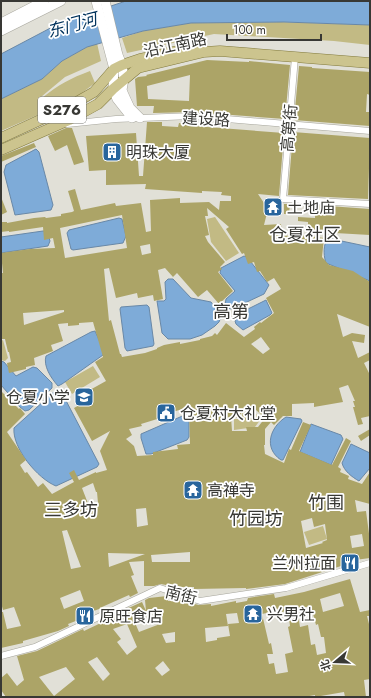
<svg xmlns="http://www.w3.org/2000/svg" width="371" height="698" font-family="Jost,'Noto Sans SC',sans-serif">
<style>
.green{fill:#c2ba84}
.water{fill:#7eabd8;stroke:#6988a7}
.building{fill:#aca467;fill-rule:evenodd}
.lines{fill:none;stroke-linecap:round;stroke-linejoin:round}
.minor-casing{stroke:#a6a59c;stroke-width:7}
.secondary-casing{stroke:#a6a59c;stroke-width:10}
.primary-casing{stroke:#827a3d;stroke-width:11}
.minor{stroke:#fff;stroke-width:6}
.secondary{stroke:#fff;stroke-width:9}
.primary{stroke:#ccc48e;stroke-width:10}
.labels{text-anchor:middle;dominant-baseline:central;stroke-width:3.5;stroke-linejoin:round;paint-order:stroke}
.shield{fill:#fff;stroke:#747471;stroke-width:1}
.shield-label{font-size:15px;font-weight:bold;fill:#383834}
.street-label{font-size:16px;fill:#383834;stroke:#fff}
.poi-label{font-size:16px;fill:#383834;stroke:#fff;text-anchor:start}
.water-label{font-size:17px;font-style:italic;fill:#00325b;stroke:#fff}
.quarter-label{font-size:18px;fill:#383834;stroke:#fff}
</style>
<rect width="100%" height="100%" fill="#e1e0d7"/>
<g class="green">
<path d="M281,22L370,25V45L334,41L214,34L127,53L122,38L143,31L191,23Z"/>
<path d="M97,43L101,61L65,77L41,97L42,98C58,85 71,78 90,71L95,83L74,99L1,131V99L42,79L62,61L87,47Z"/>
<path d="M215,217L239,253L226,261L211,242L207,219Z"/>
<path d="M3,340L8,358L5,361L1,360V341Z"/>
<path d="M93,366L100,377L72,394L65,382Z"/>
<path d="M243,411L253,416L256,414L261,419L255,427L234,430V419H241Z"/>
<path d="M323,526L327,539L309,545L304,532Z"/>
</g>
<g class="water">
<path d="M126,1H370V25L284,22L191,23L143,31L87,47L62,61L42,79L1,99V54L60,23Z"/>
<path d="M36,149L39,152L53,205L51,210L15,215L4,172L6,165Z"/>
<path d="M119,218L122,219L126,236L123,243L73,250L71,249L67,233L69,230Z"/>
<path d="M43,231H47L50,241L48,246L1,253V237Z"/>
<path d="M332,239L370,247V281L326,263C324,258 323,247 326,242C327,239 330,239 332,239Z"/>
<path d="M244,256L247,257L269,285L264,294L232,309L227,308L225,305L226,299L235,291L220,273L221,268Z"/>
<path d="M168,279H173L191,298L211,302L219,312L221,317L219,322L215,326L202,335L190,339H168L162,333L157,301H164L166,299L165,282Z"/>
<path d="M266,300L272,313L270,315L243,330L236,324L235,321L244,311Z"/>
<path d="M147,305L149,307L154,344L153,346L127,351L125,348L120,309L121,307Z"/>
<path d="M95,331L104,351L103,355L62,384L58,386C51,378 43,366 46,356L91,332Z"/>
<path d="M1,361L4,362L16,376L33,367L37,368L52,383V388L29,410L25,411L20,407L1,385Z"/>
<path d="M58,389L61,391L99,464L97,467L56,486C38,479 12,448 14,428L56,390Z"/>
<path d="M187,414L189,416V437L187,440L151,454H146L141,438V434Z"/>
<path d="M286,417L301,419L302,421L283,460H281C263,448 270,427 286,417Z"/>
<path d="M311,424L341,435L343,439L331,465L300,452Z"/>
<path d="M351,444L370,453V468L359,481C352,477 344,471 342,463Z"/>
</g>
<g class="building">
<path d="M207,60L249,62V61L290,65L285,119L192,112L153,113L154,106H137L135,79L138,77L147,76L146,75ZM190,75L189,101L148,99L147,86Z"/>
<path d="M299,66L312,67V68L370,72V95L367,94L366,112H370V126L294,120Z"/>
<path d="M147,122H162V126L178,127L179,123L195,124L194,126L284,133L279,196L258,194L268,209L264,225L281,224L282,236L302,235L324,238L322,257L329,265L353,271L370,282V327L337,314L343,337L352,333L365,335L364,343L352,341L358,358L370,352V360L364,363L370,375V416L361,418L363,424L358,425L353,407H355L353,401H355L348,385L339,388L343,402L314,407V403L292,404V416H283L274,425L271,422L265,429V445H264L265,454L284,463L289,449L291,450L303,422L311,425L299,451L332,465L346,438L351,441L338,467L341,469L340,472L349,476L348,479L362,484L370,472V504L355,500L357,512L366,511L370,541V558L355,560L356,563L341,567V566L285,584L246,589V588L194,589V587H178L177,584L166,585L161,584L154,586H144V561L129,562L134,575L131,576L138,593L130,597L129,595L102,607V608L85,614L86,617L68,624L69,626L58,631L23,641V643L1,648V612H3L7,629L21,626L14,607L3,610L1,603V391L19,409L20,408L25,414L7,432L26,460L20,465L25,473L27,472L38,487L43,483L52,494L74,482L69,473L74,470L79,480L96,472V473L107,470L100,451L110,431L92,441L74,408L83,403L79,396L106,381L95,362L103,357L93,322L79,323V325L68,326V323L58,324L63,341L51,345L53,351L34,358L35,365L26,367V369L9,373L7,363L11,362L9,352H8L5,339H1V273H3L1,253L30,249L55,248L53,238L44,240L43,227L9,232V231L1,232V222H7V223L34,218L45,217L46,218L61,216V214L72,212L74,211L68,191L75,189L81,210L115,203L116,206L141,203L146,232L151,231L150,200L180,198V203L209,202L219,210L220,201H231V196L221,195L222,192L202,191V193L145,189L146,184L106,185V170L89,171L86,136L136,133L139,176H143ZM207,208L229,227L226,229L242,254L244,253L248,264L254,262L257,272L260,271L267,282L274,278L281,289L266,298L274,313L261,323L260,322L254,327L255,329L244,337L226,323L217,335L215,333L212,336L200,339V340L180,344V342L164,345L157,348V349L145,353L122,357L121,354H120L111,320L109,321L104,269L109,268L116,298L137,293L138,298L153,295L154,301L163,299L158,270L165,268L173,277L177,273L198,297L207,290L219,304L233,291L218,272L222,269L220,267L225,262L208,242L205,236L209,235L205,216H208ZM122,215L127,248L65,258L60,228ZM150,244L151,253L142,255L140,246ZM64,310V312L24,325L23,313ZM261,337L270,349L263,354L251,344ZM189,407L190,444L177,445L178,449L153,452V455L137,456L134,446L126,439L132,435L129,429L142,426L141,424L167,416L166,414ZM242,409L252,415L256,410L265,418L258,427H246L247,431H232L231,417L240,418ZM93,483L96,492H97L98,503L89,506L82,488ZM146,508L148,525L137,527L136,509ZM312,518L314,527L325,524L327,540L322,542L323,543L306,548L301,521ZM67,530L81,567L71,569L62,531ZM362,534L364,546L352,548L350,536ZM190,552V562H152L151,555ZM108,553L145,554L109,567ZM80,590L84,601L64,609L60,598Z"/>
<path d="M66,128H72L84,162L74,165L67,145L55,151L48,136Z"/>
<path d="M293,132L370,138L368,199L288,195Z"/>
<path d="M34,143L36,147L1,162V156Z"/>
<path d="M1,197L7,212L1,215Z"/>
<path d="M284,204H290L289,214H284Z"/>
<path d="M315,205L370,209V235L335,233V230L308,229V222L298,221V217L315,218Z"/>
<path d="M370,429V435L361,441L358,436Z"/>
<path d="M350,579L360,612L370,610V616H367L370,628V679L364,680L366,697H345L344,692L315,697V695L304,697H6L1,690V678L7,673L17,686L24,680L17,656L37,651L83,629L84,631L105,621L104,619L142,602L146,611L132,616L139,632L160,624L157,607L146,611L145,600L149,598L167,596L168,601L182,600L185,602L199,605L211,604V606L236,601V603L247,601L248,598L274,594L275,598L304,592ZM340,593L344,606L323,612L320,599ZM311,606L316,625L318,624L321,637H324L326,653L317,655L315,644L311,645L308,625L300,627L297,609ZM280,610L281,612L288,611L290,626L288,627L293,652L285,654L288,672L276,674L274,663L269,664L267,654H273L271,643L269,644L262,614ZM237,613L239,623L228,624L230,636L217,638V640L206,642L205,628L228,626L226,614ZM127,624L137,647L127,655L117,642L121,639L113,629ZM175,632V642L166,643L162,634ZM97,657L110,674L103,681L88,662ZM163,661L170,670L162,676L155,668ZM66,667L75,679L54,696L39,677Z"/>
</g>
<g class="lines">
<g class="minor-casing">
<g id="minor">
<path d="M295,57L283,199L370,204"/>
<path d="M67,124L116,119L192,116L370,131"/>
<path d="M1,656L35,647L160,588L200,601L286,588L370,563"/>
</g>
</g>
<g class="secondary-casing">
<g id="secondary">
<path d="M96,1L114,69L113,89L117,99L132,118"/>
<path d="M105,1L118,55L122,65L124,79L122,90L124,95L130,108L140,118"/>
<path d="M1,23L44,1"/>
<path d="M1,31L61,1"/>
</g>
</g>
<g class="primary-casing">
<g id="primary">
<path d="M1,138L68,107L94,92L114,69L122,65L140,59L202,46"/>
<path d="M1,150L69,120L98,104L113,89L138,68L204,52L220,51L370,63"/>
</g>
</g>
<use href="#minor" class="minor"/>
<use href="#secondary" class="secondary"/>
<use href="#primary" class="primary"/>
</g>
<defs>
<g id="building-square" transform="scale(1)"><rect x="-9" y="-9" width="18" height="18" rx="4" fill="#28659c" stroke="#fff"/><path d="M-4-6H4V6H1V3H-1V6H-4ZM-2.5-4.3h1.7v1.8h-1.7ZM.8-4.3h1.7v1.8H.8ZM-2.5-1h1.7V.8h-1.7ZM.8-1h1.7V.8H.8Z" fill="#fff"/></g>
<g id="temple-square" transform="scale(1)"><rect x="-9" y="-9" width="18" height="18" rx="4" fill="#28659c" stroke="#fff"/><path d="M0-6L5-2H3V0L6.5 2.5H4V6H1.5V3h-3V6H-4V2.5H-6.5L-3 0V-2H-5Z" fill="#fff"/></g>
<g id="school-square" transform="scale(1)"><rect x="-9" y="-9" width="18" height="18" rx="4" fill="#28659c" stroke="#fff"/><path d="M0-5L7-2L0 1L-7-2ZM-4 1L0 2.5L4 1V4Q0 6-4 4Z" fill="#fff"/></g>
<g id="civic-square" transform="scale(1)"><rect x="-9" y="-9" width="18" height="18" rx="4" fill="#28659c" stroke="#fff"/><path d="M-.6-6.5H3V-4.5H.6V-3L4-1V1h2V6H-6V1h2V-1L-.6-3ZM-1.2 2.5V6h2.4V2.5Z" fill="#fff"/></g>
<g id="restaurant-square" transform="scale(1)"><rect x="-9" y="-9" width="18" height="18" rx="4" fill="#28659c" stroke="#fff"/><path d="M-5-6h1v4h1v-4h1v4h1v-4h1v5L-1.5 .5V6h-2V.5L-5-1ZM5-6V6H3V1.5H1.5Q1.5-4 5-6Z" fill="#fff"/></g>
</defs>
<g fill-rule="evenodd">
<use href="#building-square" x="112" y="152"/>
<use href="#temple-square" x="273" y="207"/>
<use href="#school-square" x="84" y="397"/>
<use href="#civic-square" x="166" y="413"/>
<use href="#temple-square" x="193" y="490"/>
<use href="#restaurant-square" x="350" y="563"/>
<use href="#temple-square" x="253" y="614"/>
<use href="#restaurant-square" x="85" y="616"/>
</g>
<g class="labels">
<rect class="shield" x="38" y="97" width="48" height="26" rx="3"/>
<g class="shield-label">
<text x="62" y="110">S276</text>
</g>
<g class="street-label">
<text transform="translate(175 45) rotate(-12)">沿江南路</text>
<text transform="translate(206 119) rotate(3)">建设路</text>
<text transform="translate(289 128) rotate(-85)">高第街</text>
<text transform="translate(181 595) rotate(14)">南街</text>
</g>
<g class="poi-label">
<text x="126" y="152">明珠大厦</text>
<text x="287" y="207">土地庙</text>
<text x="70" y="397" text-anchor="end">仓夏小学</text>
<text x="180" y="413">仓夏村大礼堂</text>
<text x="207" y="490">高禅寺</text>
<text x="336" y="563" text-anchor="end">兰州拉面</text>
<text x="267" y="614">兴男社</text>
<text x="99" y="616">原旺食店</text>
</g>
<g class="water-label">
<text transform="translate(72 25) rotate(-15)">东门河</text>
</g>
<g class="quarter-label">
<text x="305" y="235">仓夏社区</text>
<text x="231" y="312">高第</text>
<text x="326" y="503">竹围</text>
<text x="71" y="510">三多坊</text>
<text x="256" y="519">竹园坊</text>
</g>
</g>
<rect width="371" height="698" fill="none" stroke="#383834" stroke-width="4"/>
<g transform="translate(335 662) rotate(251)" stroke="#ffffff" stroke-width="3" paint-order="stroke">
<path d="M0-3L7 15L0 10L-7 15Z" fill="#383834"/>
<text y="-6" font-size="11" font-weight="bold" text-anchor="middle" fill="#383834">北</text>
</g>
<path d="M227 34v6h94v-6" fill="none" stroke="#383834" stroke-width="2"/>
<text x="233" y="34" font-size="12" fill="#383834" stroke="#ffffff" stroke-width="3" paint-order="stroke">100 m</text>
</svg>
